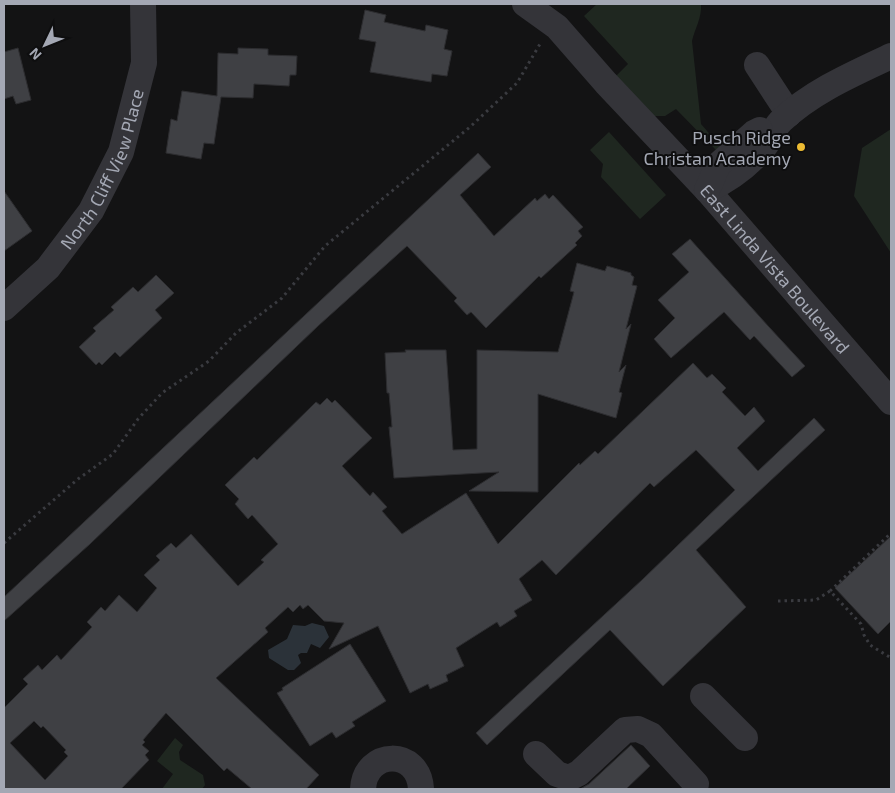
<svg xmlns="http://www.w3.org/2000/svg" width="895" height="793" font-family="'Exo 2',sans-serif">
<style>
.green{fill:#1f2720}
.water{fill:#2b3239}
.building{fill:#3f4044;stroke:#2d2d30;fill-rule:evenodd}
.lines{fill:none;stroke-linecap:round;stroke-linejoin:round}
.path{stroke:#3a3b40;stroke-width:3;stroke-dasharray:2.5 4;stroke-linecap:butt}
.minor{stroke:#343439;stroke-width:26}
.poi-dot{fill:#ecbb33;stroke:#0e0e0f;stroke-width:2}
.labels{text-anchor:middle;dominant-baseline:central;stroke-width:4;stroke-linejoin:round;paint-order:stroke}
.poi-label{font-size:18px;fill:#a4a8b4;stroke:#0e0e0f;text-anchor:end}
.street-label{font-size:18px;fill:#a4a8b4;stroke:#0e0e0f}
</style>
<rect width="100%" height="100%" fill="#131314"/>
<g class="green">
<path d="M597,4H701C702,18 695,28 692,41L701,124L720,146L716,150L676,109L665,116H651L615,77L628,64L584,16Z"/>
<path d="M891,129V253L854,196L862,148Z"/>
<path d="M609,132L666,195L640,219L601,177L603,164L590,150Z"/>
<path d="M175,738L183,745L179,752L180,760L203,775L205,785L202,789H162L173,774L157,761Z"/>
</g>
<path class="water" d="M312,623L324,626L329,637L320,648L311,644L307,653H301L298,655L301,663L294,670H288L269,658L268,650L287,639L293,625L305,626Z"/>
<g class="building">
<path d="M365,10L386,15L384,22L425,31L426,25L448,30L444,49L452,51L447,76L432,74L431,82L370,72L376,42L359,39Z"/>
<path d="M18,48L31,100L16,104L13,96L4,99V52Z"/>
<path d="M238,48L268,49V55L297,56L296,75H290L289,86L254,84L253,98L221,97L214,144L204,143L201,159L166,153L171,119L177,121L182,91L217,96L218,53L238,54Z"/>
<path d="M478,153L491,167L460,195L494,236L535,198L537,201L545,194L549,199L553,195L583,227L578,231L582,236L575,243L577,245L541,278L539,276L486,328L471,312L467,315L454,301L457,298L407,246L318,326L90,544L4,621V597Z"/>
<path d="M4,191L32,231L4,251Z"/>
<path d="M690,239L769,327L805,366L792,377L754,336L750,340L724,312L671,358L654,339L675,318L658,300L689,272L672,254Z"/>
<path d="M577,263L605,271L607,266L631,273V275L634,277L632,285L637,286L626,329L631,324L619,372L626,365L619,392L622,393L616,418L538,394V492L469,491L499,472L394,478L389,427H392L389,393H387L385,353L406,352L405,350H446L453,450L477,449V350L558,352L574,292L570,291Z"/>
<path d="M156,275L174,293L155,310L162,318L120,357L115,352L102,365L99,362L96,365L79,347L96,331L93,328L114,310L111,307L133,287L138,292Z"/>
<path d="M693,363L707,378L712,374L726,388L722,392L745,416L754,407L765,421L737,448L758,471L814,418L825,430L696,550L746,607L663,686L610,630L487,745L476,733L643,579L735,490L696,450L654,487L650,483L556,575L542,560L519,579L532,600L514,611L517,616L500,627L497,622L456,648L464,666L446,675L448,681L430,689L428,684L410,693L378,626L329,649L344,623L324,621L308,605L303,609L300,605L293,612L288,607L265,628L268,632L216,678L319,775L306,789H252L227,768L224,771L166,713L143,740L145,742L142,745L149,751L145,755L149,760L121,789H4V708L28,684L23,679L38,665L42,670L57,655L61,660L92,627L87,622L101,607L105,611L119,595L137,612L157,588L144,575L160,560L156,556L171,543L176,548L191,534L238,586L264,562L261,560L278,544L252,515L248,519L235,504L239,499L225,485L254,457L257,460L316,402L320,405L327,398L332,403L335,400L372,438L342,466L370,496L373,492L387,507L382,511L402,534L466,493L498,544L579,463L580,465L595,451L598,454ZM34,721L41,728L43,726L66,750L64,752L68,756L45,780L10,743Z"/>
<path d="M891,536V621L878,634L835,588Z"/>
<path d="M350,644L386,701L352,722L355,726L336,738L332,732L310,746L277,693L283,690L282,688Z"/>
<path d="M631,745L650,766L626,789H580L589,784Z"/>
</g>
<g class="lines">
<g class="path">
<path d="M4,543L78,479L113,454L138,419L162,393L209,361L236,333L282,298L325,246L470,127L517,83L540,44"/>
<path d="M830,591L891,533"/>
<path d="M778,601L816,600L830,591L861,624L864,635L870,645L891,658"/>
</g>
<g class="minor">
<path id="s1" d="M525,4L557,27L606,83L707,190L891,402"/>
<path d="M757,65L789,114"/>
<path d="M707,190C731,179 748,166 765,146C771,138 774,127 782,120C813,91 853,74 891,56"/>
<path d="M707,190L718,165L754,133L760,130"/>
<path id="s2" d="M4,308L48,268L91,211L121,152L144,63L143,4"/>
<path d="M703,696L745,738"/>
<path d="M536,754L557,774L569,778L579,773L625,730L638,729L651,735L696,784"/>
<path d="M363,789C365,749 419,748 421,789"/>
</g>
</g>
<circle class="poi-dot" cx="801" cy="147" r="5"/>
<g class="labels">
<g class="poi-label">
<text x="791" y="137">Pusch Ridge<tspan x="791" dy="21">Christan Academy</tspan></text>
</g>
<g class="street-label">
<text stroke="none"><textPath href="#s2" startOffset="174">North Cliff View Place</textPath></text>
<text stroke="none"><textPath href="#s1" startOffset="365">East Linda Vista Boulevard</textPath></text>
</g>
</g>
<rect width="895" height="793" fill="none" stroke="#a4a8b4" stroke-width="10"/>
<g transform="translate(45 45) rotate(227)" stroke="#0e0e0f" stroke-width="4" paint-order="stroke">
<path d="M0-4L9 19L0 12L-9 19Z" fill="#a4a8b4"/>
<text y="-8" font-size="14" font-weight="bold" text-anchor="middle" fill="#a4a8b4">N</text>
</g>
</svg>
